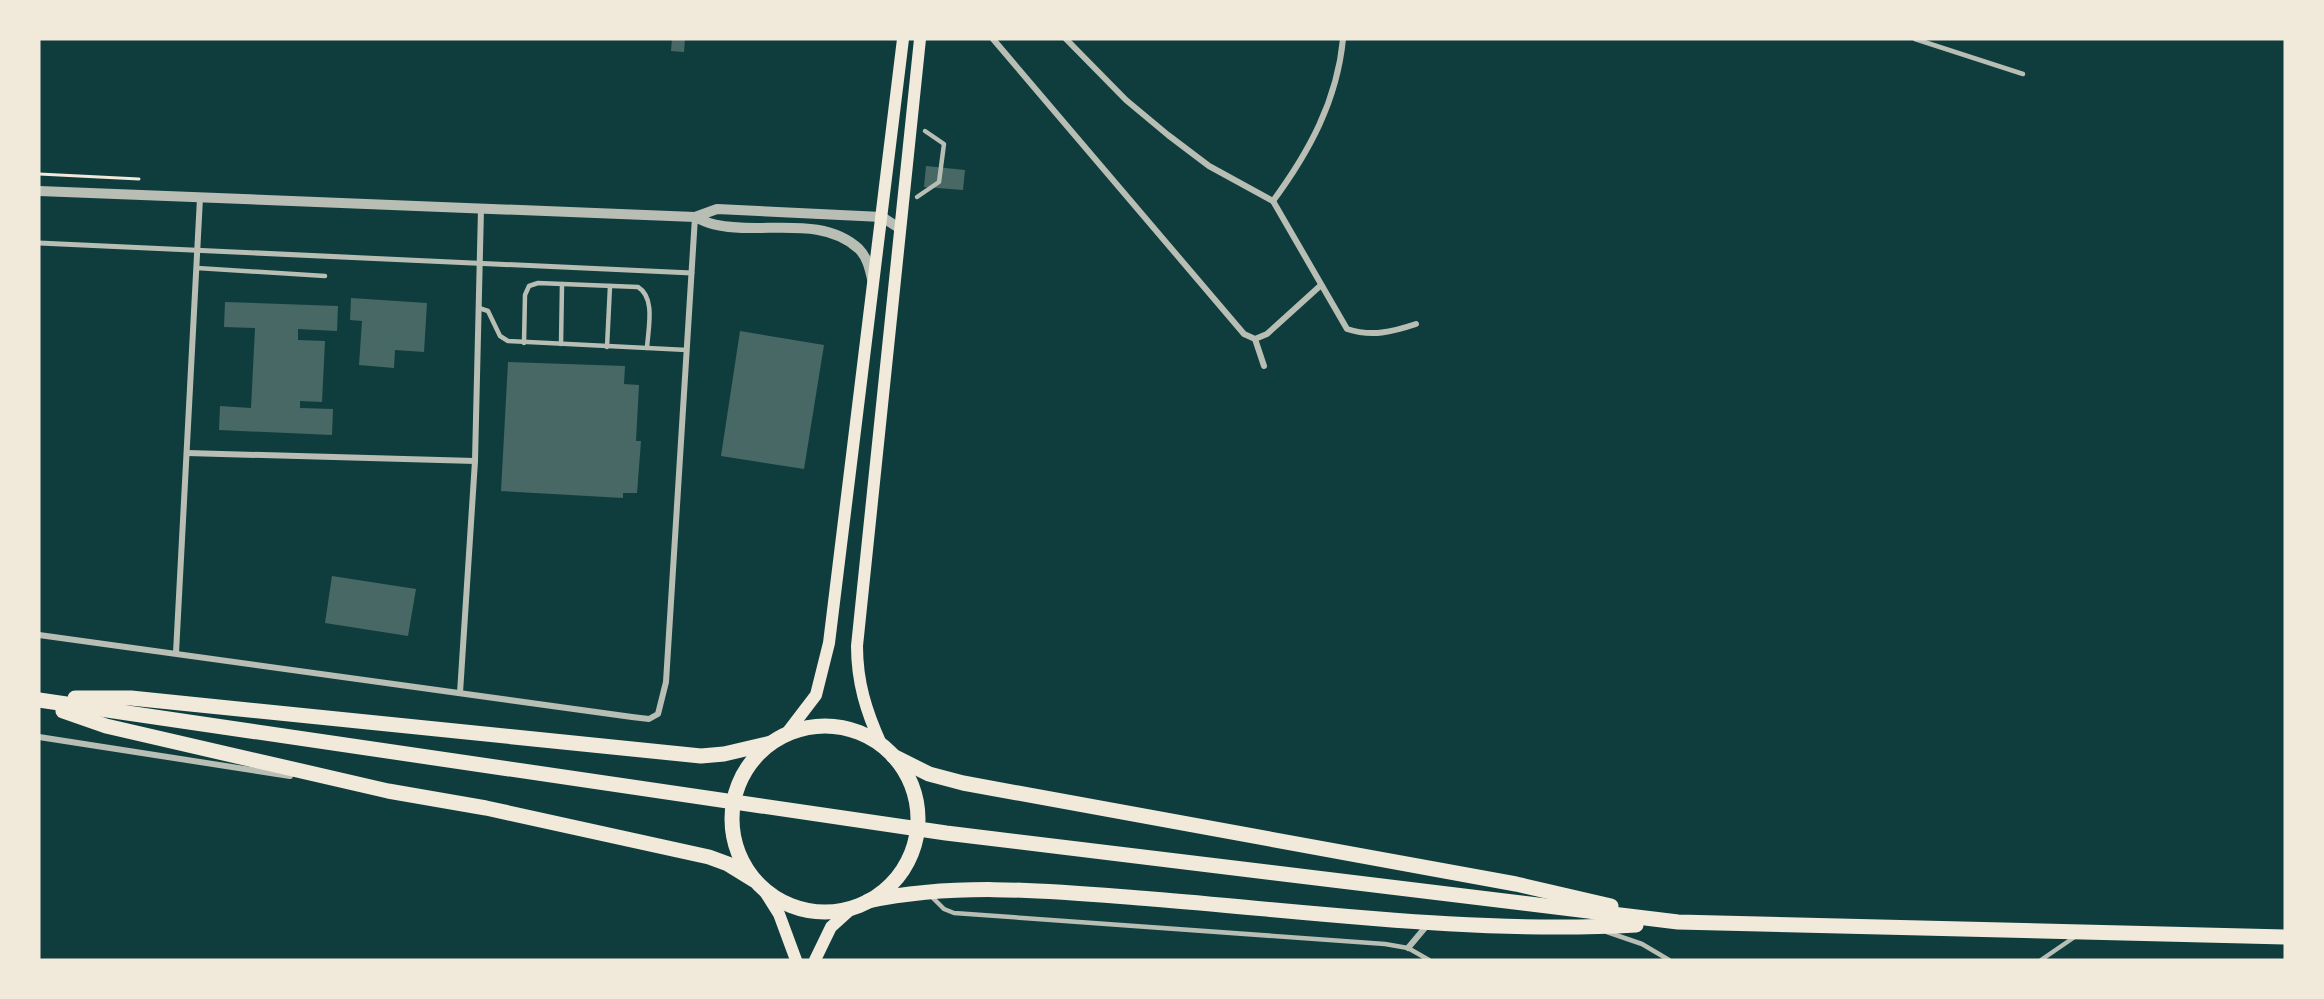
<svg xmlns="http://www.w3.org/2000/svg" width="2324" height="999" font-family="'Open Sans',sans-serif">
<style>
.building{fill:#486865}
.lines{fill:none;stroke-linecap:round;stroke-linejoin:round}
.path{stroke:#f1e9da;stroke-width:3}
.service{stroke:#b8beb3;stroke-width:4.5}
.pedestrian{stroke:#b8beb3;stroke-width:5}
.minor{stroke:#b8beb3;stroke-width:6}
.tertiary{stroke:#b8beb3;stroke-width:10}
.secondary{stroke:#f1e9da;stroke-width:12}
.primary{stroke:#f1e9da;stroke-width:15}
</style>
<rect width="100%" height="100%" fill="#0f3d3e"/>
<g class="building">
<path d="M672,39H685L684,52L671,51Z"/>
<path d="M926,166L965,170L963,190L924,187Z"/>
<path d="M351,298L427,303L424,352L395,350L394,368L359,365L362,321L350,320Z"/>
<path d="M225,302L338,306L337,331L298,329V340L325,341L322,402L300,401V408L333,409L332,435L219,430L220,406L251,408L255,328L224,327Z"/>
<path d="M740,331L824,345L804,469L721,456Z"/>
<path d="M508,362L625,366L624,384L639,385L636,441H641L637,493H623V498L501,491Z"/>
<path d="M332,576L416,589L408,636L325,623Z"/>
</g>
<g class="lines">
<path class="path" d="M39,174L139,179"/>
<g class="service">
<path d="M1915,39L2023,74"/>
<path d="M917,197L939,182L944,144L925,131"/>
<path d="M197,268L325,276"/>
<path d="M479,308L488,311L500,336L508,341L687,350"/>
<path d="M524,343L525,295L529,286L538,283L638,287C656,298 648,329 647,348"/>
<path d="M561,344L562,284"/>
<path d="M607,347L610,286"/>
<path d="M930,895L944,909L954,913L1385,944L1408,948L1429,960"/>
<path d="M1607,932L1642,944L1669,960"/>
<path d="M2041,960L2076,936"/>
</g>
<path class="pedestrian" d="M39,243L692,273"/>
<g class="minor">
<path d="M993,39L1244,334L1255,339L1267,334L1320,286"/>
<path d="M1066,39L1126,100L1168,135L1209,166L1273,201L1347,329C1372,337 1392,332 1416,324"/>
<path d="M1273,201C1309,152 1337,101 1343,39"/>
<path d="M1255,339L1264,366"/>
<path d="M187,453L475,461"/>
<path d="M39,635L632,717L649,719L658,714L666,682L695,217"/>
<path d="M176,653L200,198"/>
<path d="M460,693L475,461L481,209"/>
<path d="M39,737L290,776"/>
<path d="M1408,948L1429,923"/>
</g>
<g class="tertiary">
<path d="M39,191L695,217C702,220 709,224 717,225C761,235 822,214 859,249C868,258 870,271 873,283"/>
<path d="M695,217L717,209L882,217L899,228"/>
</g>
<g class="secondary">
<path d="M787,733L816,695L829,643L903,39"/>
<path d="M881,744C866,711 857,682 857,646L920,39"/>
<path d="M762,887L779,914L796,960"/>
<path d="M815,960L831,927L852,908"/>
</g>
<g class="primary">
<path d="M75,698H131L701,756L724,754L771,743"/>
<path d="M39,700L946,833L1678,922L2285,937"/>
<path d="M63,711L106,726L388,791L486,808L709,857L728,864L754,880"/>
<circle cx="825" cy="819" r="93"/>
<path d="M893,756L929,774L963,783L1516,884L1611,906"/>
<path d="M868,901C962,881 1058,892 1152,899C1313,912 1475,934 1636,925"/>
</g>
</g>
<rect width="2324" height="999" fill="none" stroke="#f1e9da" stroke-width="81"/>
</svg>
